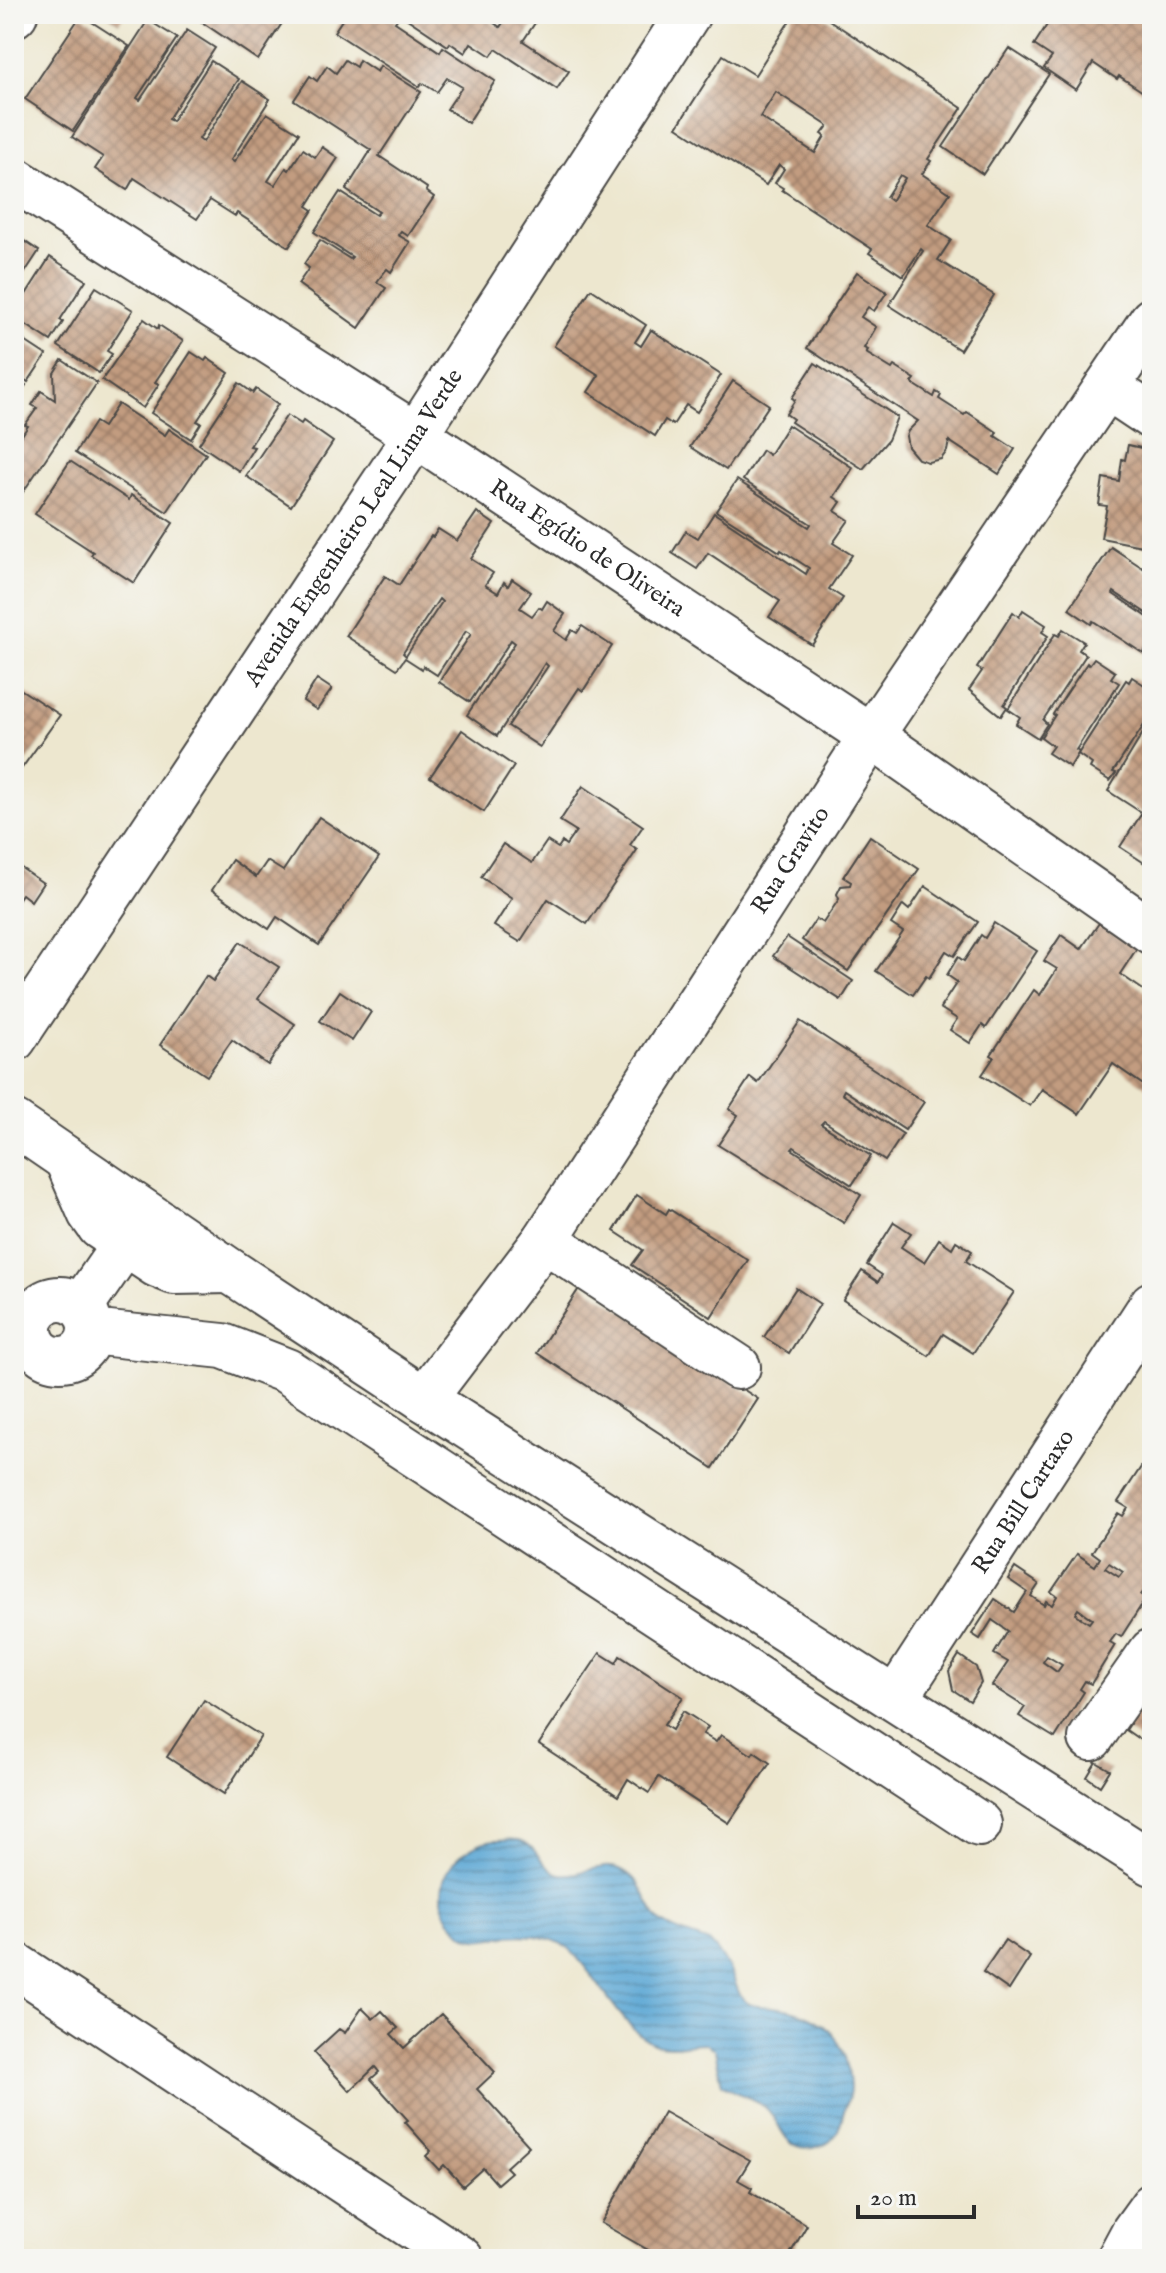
<svg xmlns="http://www.w3.org/2000/svg" width="1166" height="2273" font-family="'IM FELL English',serif">
<style>
.water{fill:url(#water-rules);stroke:#446a80;stroke-width:2}
.building{fill:url(#building-cross-hatch);fill-rule:evenodd}
.lines{fill:none;stroke-linecap:round;stroke-linejoin:round}
.minor-casing{stroke:#484744;stroke-width:48}
.minor{stroke:#fff;stroke-width:44}
.labels{text-anchor:middle;dominant-baseline:central;stroke-width:6;stroke-linejoin:round;paint-order:stroke}
.street-label{font-size:24px;fill:#2b2b2b;stroke:#f6f6f2}
</style>
<defs>
<pattern id="water-rules" width="6" height="5" patternUnits="userSpaceOnUse" patternTransform="scale(2)"><rect width="6" height="5" fill="#5da8d5"/><path d="M0 2.5h6" fill="none" stroke="#4d89ad"/></pattern>
<pattern id="building-cross-hatch" width="8" height="8" patternUnits="userSpaceOnUse" patternTransform="scale(2)"><rect width="8" height="8" fill="#c29c80"/><path d="M0 0l8 8M0 8l8-8" fill="none" stroke="#9e7f69"/></pattern>
</defs>
<rect width="100%" height="100%" fill="#f6f6f2"/>
<filter id="ink" filterUnits="userSpaceOnUse"><feTurbulence type="fractalNoise" baseFrequency=".0125" numOctaves="2"/><feDisplacementMap in="SourceGraphic" scale="16" xChannelSelector="R" yChannelSelector="G"/><feConvolveMatrix kernelMatrix="1 2 1 2 8 2 1 2 1" color-interpolation-filters="sRGB"/></filter>
<filter id="wash" filterUnits="userSpaceOnUse"><feTurbulence type="fractalNoise" baseFrequency=".006" numOctaves="4" result="noise"/><feDisplacementMap in="SourceGraphic" scale="32" xChannelSelector="R" yChannelSelector="G"/><feGaussianBlur stdDeviation="1.8" result="paint"/><feColorMatrix in="noise" values="0 0 0 0 0 0 0 0 0 0 0 0 0 0 0 0 0 1.4 0 .05"/><feComposite in="paint" operator="in"/></filter>
<g filter="url(#wash)">
<rect width="100%" height="100%" fill="#ede7cf"/>
<path class="water" d="M494,1840C502,1840 511,1839 519,1840C537,1844 542,1871 561,1874C582,1877 601,1860 622,1870C643,1880 645,1903 658,1919C666,1929 696,1937 709,1942C719,1952 727,1963 733,1977C737,1986 738,1997 748,2003C754,2007 764,2006 772,2007C795,2009 822,2018 836,2038C845,2052 849,2069 850,2085C851,2096 846,2104 843,2114C839,2132 834,2145 813,2148C810,2148 805,2149 801,2148C782,2143 779,2119 765,2107C753,2097 735,2094 722,2084L715,2050L705,2043C690,2043 670,2049 656,2044C625,2034 594,1971 569,1949C552,1935 526,1934 505,1936C493,1938 480,1942 468,1937C463,1935 458,1929 454,1925C446,1918 443,1909 442,1898C442,1883 445,1871 457,1859C467,1849 479,1842 494,1840Z"/>
<g id="blocks">
<g class="building">
<path d="M106,14H125L119,23Z"/>
<path d="M190,14H288L258,60Z"/>
<path d="M346,14H392L398,18L395,22L440,52L443,47L495,81L468,123L447,109L462,87L447,78L437,92L422,83L419,87L334,32Z"/>
<path d="M400,14H481L500,27L509,14H541L523,41L569,71L557,89L496,49L491,56L471,43L465,53L450,43L448,46Z"/>
<path d="M794,14H820L962,108L928,159L931,161L922,174L950,193L928,225L951,240L938,260L994,295L960,350L889,305L923,251L921,249L903,276L869,253L872,249L782,190L783,188L775,183L784,169L779,165L766,185L677,127L723,55L755,75ZM776,92L828,126L822,134L825,136L815,153L760,117ZM900,175L905,178L891,201L886,197Z"/>
<path d="M995,14H1011L1006,22Z"/>
<path d="M1054,14H1140L1152,22V98L1119,76L1117,79L1093,63L1076,90L1044,68L1052,57L1034,45Z"/>
<path d="M81,15L129,46L73,131L25,99Z"/>
<path d="M148,20L177,38L137,98L140,100L187,30L215,48L168,119L172,121L211,61L239,79L199,139L203,142L242,81L270,99L231,160L234,162L267,113L299,133L268,181L275,185L286,168L289,170L303,149L315,157L322,147L338,158L307,206L313,210L289,247L237,213L235,216L210,200L197,219L134,178L127,190L95,169L103,157L72,137Z"/>
<path d="M1009,48L1049,74L983,174L943,147Z"/>
<path d="M345,60L356,67L359,60L377,72L380,66L421,92L379,156L427,188L426,191L434,197L408,236L401,231L398,235L410,242L391,272L387,269L379,279L377,282L386,288L359,328L298,284L309,268L304,264L320,240L350,259L352,257L314,232L340,192L376,215L379,212L346,190L371,150L294,100L310,76L317,81L327,66L336,73Z"/>
<path d="M14,234L39,251L14,289Z"/>
<path d="M50,257L86,280L60,320L63,322L51,341L14,317V313Z"/>
<path d="M857,272L887,292L874,311L868,307L861,317L876,327L864,348L868,350L866,353L892,369L894,366L915,379L912,383L934,397L936,392L941,395L939,399L964,415L967,412L997,432L995,436L1015,449L999,474L949,441L947,451L941,459L928,462L918,459L908,447L906,436L908,431L918,421L807,348Z"/>
<path d="M96,287L133,310L107,351L112,354L99,373L58,346Z"/>
<path d="M591,289L646,325L635,342L641,346L651,330L721,375L697,412L686,405L673,425L665,420L655,436L588,392L599,375L554,346Z"/>
<path d="M144,319L158,329L159,325L183,341L155,382L159,384L143,408L102,380Z"/>
<path d="M14,334L46,355L28,382L14,372Z"/>
<path d="M191,352L205,361L207,358L229,373L197,421L201,423L191,439L151,413Z"/>
<path d="M62,360L97,383L19,498L14,495V447L28,426L25,425L37,408L32,405L41,391L55,400L54,373Z"/>
<path d="M815,363L897,417L888,440L863,469L791,422L793,419L786,414L795,400L792,398Z"/>
<path d="M14,378L26,385L14,402Z"/>
<path d="M733,381L769,405L726,470L690,447Z"/>
<path d="M239,383L253,393L256,389L278,404L250,446L254,447L239,471L199,444Z"/>
<path d="M118,404L165,435L169,429L206,454L167,512L75,453L95,422L103,427Z"/>
<path d="M287,415L301,424L303,421L333,442L291,506L246,476Z"/>
<path d="M788,425L853,468L834,497L841,502L835,511L849,520L833,543L852,555L829,589L843,598L812,645L769,617L780,601L708,553L697,569L672,553L686,531L698,538L714,513L806,574L809,568L781,550L780,552L716,511L737,480L809,527L811,524L743,480L762,450L769,455Z"/>
<path d="M1128,445L1141,448L1152,454V520L1147,547L1101,538L1107,506L1099,505L1103,478L1119,481L1122,459L1125,460Z"/>
<path d="M70,461L129,500L131,495L173,523L134,583L91,555L93,552L35,514Z"/>
<path d="M477,512L494,524L471,559L493,573L485,585L498,593L504,582L508,586L512,579L531,592L520,608L532,616L539,607L542,609L547,601L565,614L554,631L566,640L572,630L577,633L582,626L612,646L583,691L579,688L540,747L508,726L548,666L545,663L497,736L467,715L515,643L511,640L470,702L439,682L471,634L466,631L437,675L423,666L422,669L405,658L397,669L346,636L385,576L399,585L431,536L433,537L438,529L457,541ZM439,599L442,602L406,656L403,653Z"/>
<path d="M1111,547L1152,574V617L1114,592L1113,594L1152,620V656L1145,651L1144,654L1093,621L1091,624L1069,609Z"/>
<path d="M1023,610L1046,625L1042,632L1048,636L1004,705L1007,707L1001,716L969,690L982,671L977,668L1013,612L1019,617Z"/>
<path d="M1063,629L1084,642L1079,650L1086,655L1043,720L1047,724L1038,738L1016,724L1020,717L1008,709L1055,634L1059,636Z"/>
<path d="M1094,658L1115,672L1111,678L1119,683L1076,750L1079,752L1070,767L1048,753L1053,746L1041,737L1055,715L1053,714L1087,663L1089,665Z"/>
<path d="M1132,677L1152,690V713L1113,772L1116,773L1110,781L1090,768L1092,764L1078,754L1126,680L1129,682Z"/>
<path d="M317,679L332,689L317,710L303,701Z"/>
<path d="M14,685L60,715L17,775L14,773Z"/>
<path d="M1152,718V789L1146,797L1152,800V868L1120,847L1142,813L1108,791Z"/>
<path d="M462,730L514,766L484,812L430,777Z"/>
<path d="M583,786L643,826L630,845L637,850L587,924L548,899L520,942L494,926L512,898L481,877L503,844L532,863L547,841L558,848L562,842L566,845L576,831L560,821Z"/>
<path d="M319,817L379,857L319,945L277,917L269,929L212,890L232,860L256,877L267,861L283,871Z"/>
<path d="M870,836L919,869L848,971L802,940L816,919L823,923L839,899L837,894L841,886L850,885L851,882L843,877Z"/>
<path d="M14,863L43,883L31,901L22,894L14,906Z"/>
<path d="M925,886L978,922L954,956L946,951L929,978L926,976L913,995L876,971L903,932L891,924L903,905L909,910Z"/>
<path d="M994,923L1037,951L986,1028L982,1025L970,1043L950,1030L957,1019L940,1008L957,982L947,975L958,957L964,961L981,935L985,938Z"/>
<path d="M1099,923L1137,948L1120,974L1152,996V1091L1113,1064L1079,1114L1042,1089L1030,1106L982,1075L994,1057L991,1055L1034,990L1040,995L1057,969L1044,961L1061,935L1081,949Z"/>
<path d="M787,937L853,981L841,1000L773,956Z"/>
<path d="M240,942L279,967L258,999L295,1024L268,1065L232,1040L207,1076L160,1045L206,976L213,981Z"/>
<path d="M340,991L371,1012L352,1041L320,1021Z"/>
<path d="M800,1021L924,1102L905,1130L844,1090L842,1094L903,1134L885,1161L824,1121L821,1124L871,1156L852,1185L794,1147L792,1149L861,1195L844,1223L718,1145L738,1115L729,1109L731,1106L750,1077L758,1083Z"/>
<path d="M637,1195L666,1214L669,1209L748,1260L711,1317L632,1265L643,1250L614,1231Z"/>
<path d="M894,1222L911,1233L901,1247L924,1262L939,1239L952,1248L956,1241L972,1251L966,1261L1014,1292L973,1353L943,1334L929,1356L843,1300L862,1271L878,1282L882,1275L867,1265Z"/>
<path d="M582,1284L758,1399L713,1468L537,1353Z"/>
<path d="M796,1288L820,1304L789,1353L764,1337Z"/>
<path d="M1149,1455L1152,1456V1590L1147,1587L1141,1595L1146,1598L1121,1637L1116,1634L1110,1642L1115,1645L1091,1684L1085,1681L1080,1689L1084,1692L1055,1738L1019,1716L1025,1707L992,1686L1008,1662L994,1654L1008,1631L992,1620L980,1639L972,1634L995,1599L1014,1612L1027,1592L1008,1579L1015,1568L1039,1584L1031,1596L1044,1605L1046,1601L1052,1605L1057,1596L1051,1592L1077,1554L1095,1566L1100,1558L1092,1552L1118,1513L1123,1516L1128,1508L1118,1502ZM1109,1563L1123,1572L1119,1577L1105,1568ZM1078,1609L1092,1619L1089,1623L1075,1614ZM1047,1656L1062,1665L1057,1672L1043,1662Z"/>
<path d="M600,1653L616,1663L620,1656L683,1697L664,1725L672,1730L683,1711L708,1727L703,1734L716,1742L721,1735L752,1755L754,1752L770,1763L729,1823L659,1777L649,1793L628,1779L618,1796L539,1744Z"/>
<path d="M959,1655L976,1667L981,1683L970,1701L953,1690L949,1671Z"/>
<path d="M1152,1692V1748L1126,1730L1130,1724L1124,1721L1137,1700L1144,1705Z"/>
<path d="M204,1700L261,1736L224,1794L167,1757Z"/>
<path d="M1096,1762L1110,1770L1100,1786L1087,1777Z"/>
<path d="M1005,1940L1030,1957L1009,1990L983,1972Z"/>
<path d="M362,2008L373,2019L382,2011L398,2028L391,2034L404,2048L441,2014L495,2072L477,2089L529,2146L506,2167L511,2172L497,2184L483,2168L463,2186L444,2165L439,2170L426,2156L431,2151L405,2122L408,2120L371,2079L379,2072L375,2067L350,2091L314,2052L339,2029L345,2033Z"/>
<path d="M664,2112L750,2160L738,2180L752,2188L750,2192L807,2225L787,2259H664L601,2223Z"/>
</g>
</g>
</g>
<g filter="url(#ink)">
<use href="#blocks" fill-opacity="0" stroke="#484744" stroke-width="2"/>
<g class="lines">
<g class="minor-casing">
<g id="minor">
<path d="M14,15L15,14"/>
<path id="s1" d="M14,179L416,435L871,736L1152,932"/>
<path d="M1107,387L1152,417"/>
<path id="s2" d="M14,1039L416,435L688,14"/>
<path d="M14,1123L230,1271L424,1399L1152,1863"/>
<path d="M67,1160L90,1213L100,1227L157,1265L174,1272L230,1271"/>
<path d="M545,1240L738,1367"/>
<circle cx="60" cy="1329" r="30"/>
<path d="M81,1307L125,1243"/>
<path d="M90,1332L223,1346L287,1371L979,1824"/>
<path id="s3" d="M424,1399L545,1240L871,736L1152,320"/>
<path id="s4" d="M896,1698L1152,1304"/>
<path d="M1091,1738L1152,1651"/>
<path d="M14,1964L461,2259"/>
<path d="M1119,2259L1134,2231L1152,2206"/>
</g>
</g>
<use href="#minor" class="minor"/>
</g>
</g>
<g class="labels">
<g class="street-label">
<text stroke="none"><textPath href="#s2" startOffset="614">Avenida Engenheiro Leal Lima Verde</textPath></text>
<text stroke="none"><textPath href="#s1" startOffset="682">Rua Egídio de Oliveira</textPath></text>
<text stroke="none"><textPath href="#s3" startOffset="652">Rua Gravito</textPath></text>
<text stroke="none"><textPath href="#s4" startOffset="234">Rua Bill Cartaxo</textPath></text>
</g>
</g>
<rect width="1166" height="2273" fill="none" stroke="#f6f6f2" stroke-width="48"/>
<path d="M858 2205v12h116v-12" fill="none" stroke="#2b2b2b" stroke-width="4"/>
<text x="870" y="2205" font-size="24" fill="#2b2b2b" stroke="#f6f6f2" stroke-width="6" paint-order="stroke">20 m</text>
</svg>
